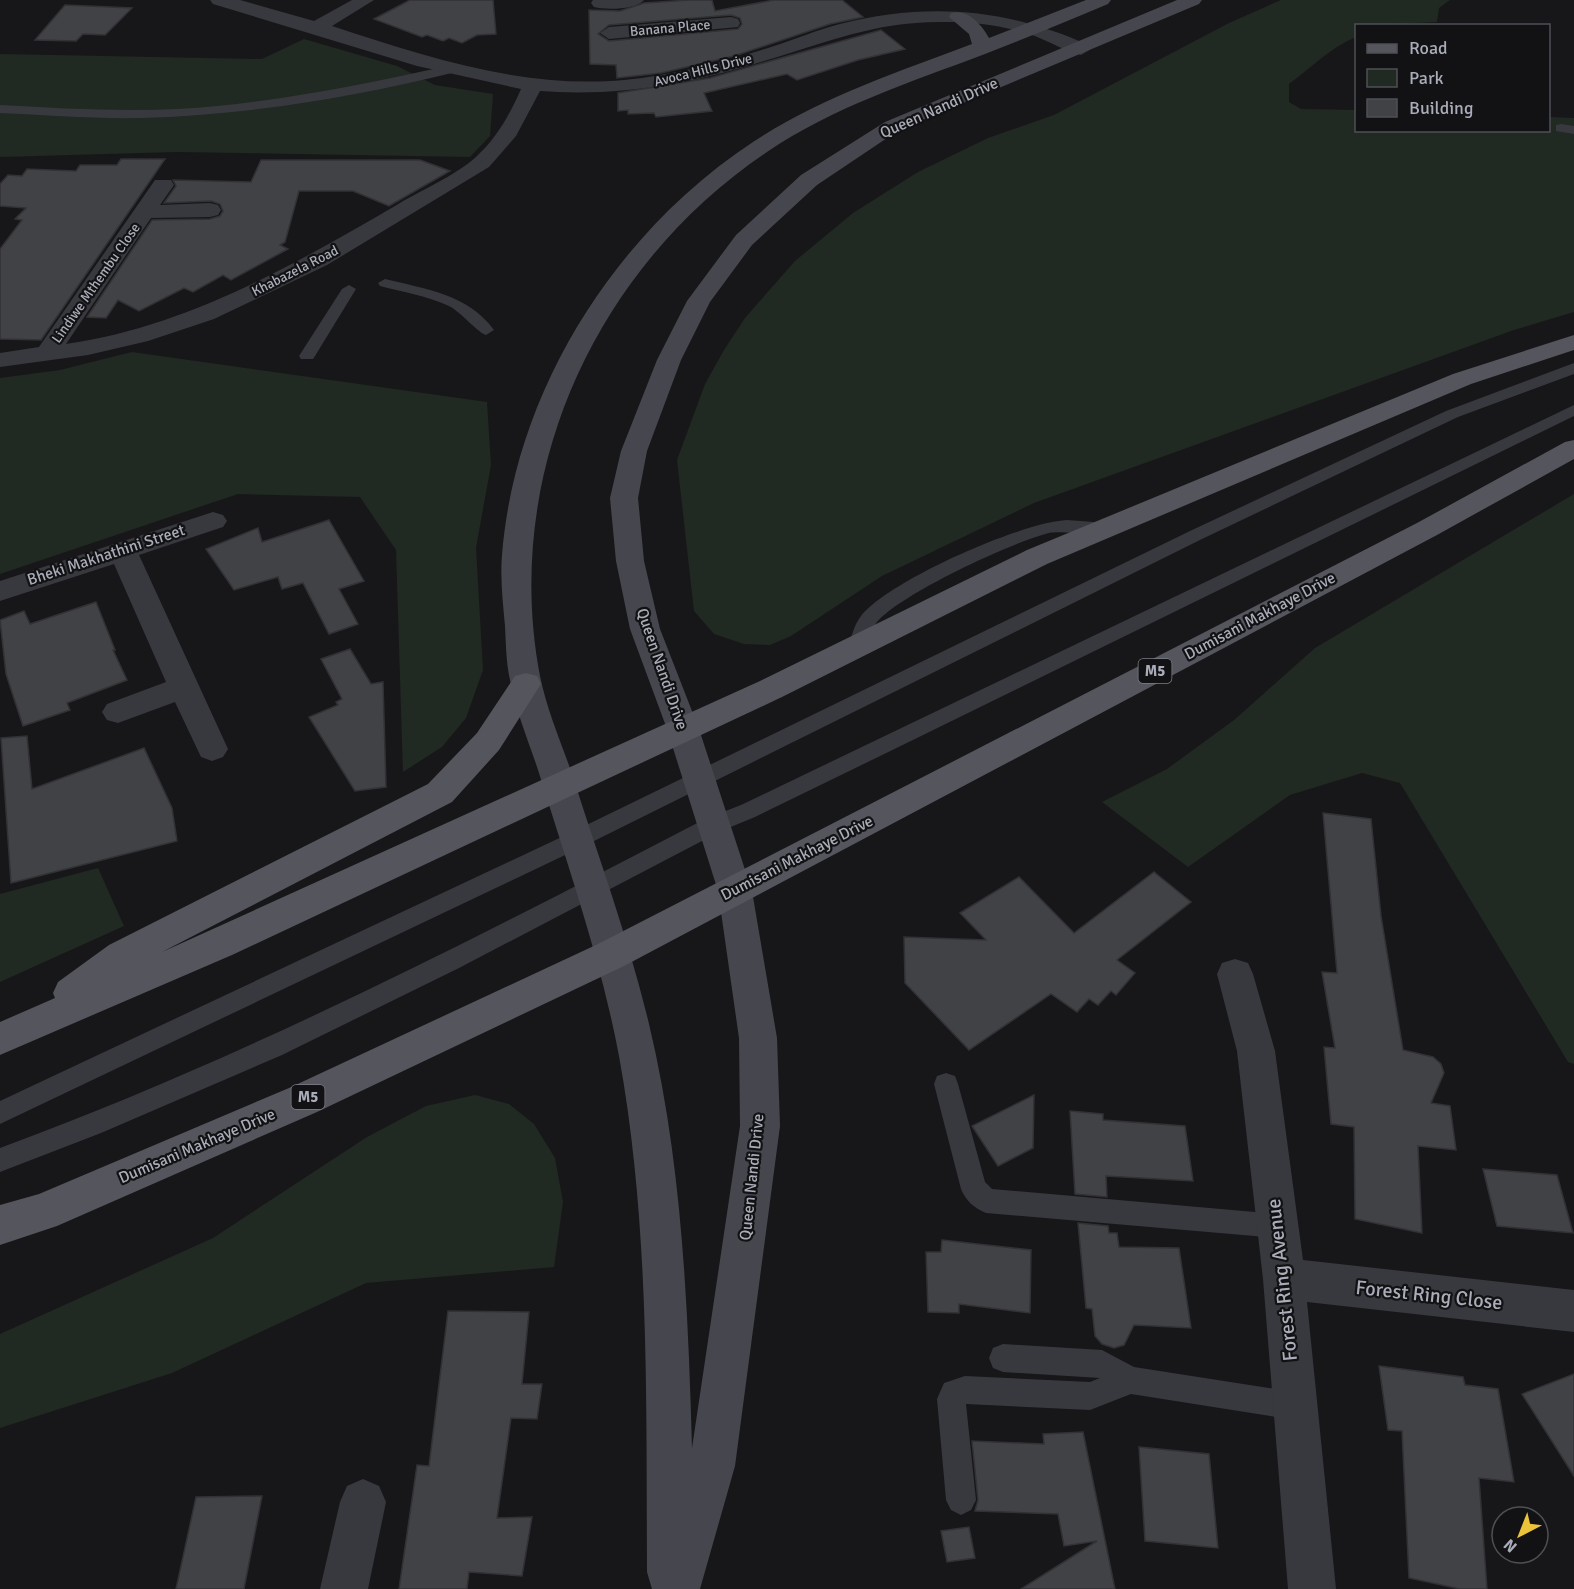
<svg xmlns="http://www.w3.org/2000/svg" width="1574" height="1589" font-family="Signika,sans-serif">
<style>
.green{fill:#212923}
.building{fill:#414246;stroke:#323135;stroke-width:1.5;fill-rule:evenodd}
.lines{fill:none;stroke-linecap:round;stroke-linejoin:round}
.service{fill:#38393e;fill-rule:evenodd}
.minor{fill:#38393e;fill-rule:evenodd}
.secondary{fill:#46474e;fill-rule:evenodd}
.primary{fill:#54555d;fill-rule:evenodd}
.labels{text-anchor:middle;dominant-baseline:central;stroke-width:4.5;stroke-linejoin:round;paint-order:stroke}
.far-street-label{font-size:14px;fill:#aaadb9;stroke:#121214}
.shield{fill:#121214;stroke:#7c7e88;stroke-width:1.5}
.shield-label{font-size:15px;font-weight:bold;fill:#aaadb9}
.street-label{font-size:16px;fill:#aaadb9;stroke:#121214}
.near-street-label{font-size:20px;fill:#aaadb9;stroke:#121214}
</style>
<rect width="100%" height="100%" fill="#171719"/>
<g class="green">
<path d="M1281,0H1450L1439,8L1437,22L1356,26V37C1331,47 1311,68 1289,84V102L1301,109L1356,110V130H1548L1549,117L1574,118V312L1514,330L1034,503L882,576L791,636L770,645L744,644L714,634L694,611L677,460L705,384L724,350L745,318L795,261L853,213L918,172L988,138L1054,115L1229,23Z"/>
<path d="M304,39L397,66L435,85L493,94L490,136L470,157L177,152L0,157V54L262,59Z"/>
<path d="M132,352L487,402L491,465L476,548L483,670L466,718L442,747L403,772L396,550L360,497L238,494L0,574V378L60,370Z"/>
<path d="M1574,494V1064L1568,1062L1400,783L1362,773L1290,795L1188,867L1102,802L1167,769L1234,720L1315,648Z"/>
<path d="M98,868L124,926L0,982V894Z"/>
<path d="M475,1095L509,1104L534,1124L555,1158L563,1202L554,1267L366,1283L172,1373L0,1428V1334L213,1238L367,1137L426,1106Z"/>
</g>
<g class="building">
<path d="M410,0H493L496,34L477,35L462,43L449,38L443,41L427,35L422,37L374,19Z"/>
<path d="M689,0H712L715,11L774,0H842L863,17L830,24L734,56L661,73L617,78L616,65L590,64L589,10L620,11L644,3ZM731,15L740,18L742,24L738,29L609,41L598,34L609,25Z"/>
<path d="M65,5L132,8L105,35L83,34L76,41L35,40Z"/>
<path d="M881,30L905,49L858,60L797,80L787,74L704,93L712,111L656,117L654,113L628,114V110L618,111V93L710,78Z"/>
<path d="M121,159H165L41,340L0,339V249L22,220L15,219L26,208L0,206V184L8,175L22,176L27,169L76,171L80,165H117Z"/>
<path d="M261,160H420L450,171L389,206L353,191H299L285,242L280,245L288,249L231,280L223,275L193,292L184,288L139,311L118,300L106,318L87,317L152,220L210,219L220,216L223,211L220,204L211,201L164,203L176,186L173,180L251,182Z"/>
<path d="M329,520L364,581L339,589L358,624L329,634L303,583L282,589L278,577L234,590L206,549L258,528L262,542Z"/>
<path d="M96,602L115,650H113L127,680L67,703L70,710L23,726L6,674L0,620L24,611L30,624Z"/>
<path d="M350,649L371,684L383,682L386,787L355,791L309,717L338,705L336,702L342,699L321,659Z"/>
<path d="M27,736L32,789L144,748L172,808L177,841L11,883L1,738Z"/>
<path d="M1323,813L1371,819L1381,916L1403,1050L1433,1057L1441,1064L1444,1073L1431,1103L1450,1106L1456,1150L1418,1146L1422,1233L1355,1219L1354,1127L1331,1124L1324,1047L1335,1048L1322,972L1337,973Z"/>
<path d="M1154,872L1191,902L1117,960L1135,973L1116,995L1111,991L1098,1005L1089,999L1077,1012L1051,994L969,1050L905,983L904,937L986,940L960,913L1019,877L1074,933Z"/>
<path d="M1034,1095L1033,1148L998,1166L972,1126Z"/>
<path d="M1070,1111L1103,1114V1120L1185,1126L1193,1181L1106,1176L1107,1197L1075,1194Z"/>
<path d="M1483,1169L1557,1175L1573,1233L1497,1226Z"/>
<path d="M1078,1223L1108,1226L1109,1233H1117L1119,1247L1179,1248L1191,1328L1134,1325L1124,1345L1114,1348L1102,1344L1095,1336L1092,1309L1086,1308Z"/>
<path d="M942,1240L1031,1250L1030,1313L959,1304V1313L928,1312L926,1252H941Z"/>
<path d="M448,1311L529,1312L522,1384H542L537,1419L511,1418L497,1518L532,1517L522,1576L469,1572L467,1589H399L417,1465L429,1466Z"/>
<path d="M1379,1366L1463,1377L1465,1385L1498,1389L1514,1482L1479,1478L1487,1589H1460L1409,1578L1402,1431L1388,1430Z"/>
<path d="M1574,1374V1476L1522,1394Z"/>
<path d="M1083,1432L1115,1589H1021L1097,1541L1064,1546L1058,1514L975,1511L978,1500L972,1441L1044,1444L1043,1434Z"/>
<path d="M1139,1447L1209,1454L1218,1548L1145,1541Z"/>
<path d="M262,1496L244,1589H176L196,1497Z"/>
<path d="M969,1527L975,1558L947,1562L941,1531Z"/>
</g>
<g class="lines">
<g class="service">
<path d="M448,66L452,67V73C351,98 246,115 141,118C94,119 47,115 0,113V105C59,108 118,112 178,109C269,104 359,85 448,66Z"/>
<path d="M1561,124L1574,126V134L1556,131V125Z"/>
<path d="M385,279C425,289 468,294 494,330L486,335C477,332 461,312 449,306C427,296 403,292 380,286L378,283Z"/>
<path d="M349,285L356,289L315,356L313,359H301L299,356L342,289Z"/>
<path d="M1574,363V374L1458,417L1202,539L584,846L0,1124V1101L568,834L1190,531L1446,411Z"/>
<path d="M1574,405V416L917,738L755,817L721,831L459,968L282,1055L101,1133L0,1172V1148C244,1058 475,939 705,819L741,805Z"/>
<path d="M1067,520L1107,523L1116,529C1110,539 1064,530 1049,533C1015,541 893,597 875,625C870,632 869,643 865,651H851L848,646C852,636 854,625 861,616C888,581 1022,522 1067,520Z"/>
<path d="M946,1073L955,1076L958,1084L985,1182L992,1189L1277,1214L1286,1217L1290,1226L1286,1235L1277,1238L986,1213C974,1208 966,1201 961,1189L934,1084L937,1076Z"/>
<path d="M1003,1344L1102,1350L1134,1367L1295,1392L1305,1396L1309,1406L1305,1416L1295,1420L1131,1394L1090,1410L966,1404L976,1500L971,1510L961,1515L951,1510L946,1500L937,1399L944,1383L965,1376L1090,1382L1100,1378L1003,1372L993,1368L989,1358L993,1348Z"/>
</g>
<g class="minor">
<path d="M210,0H240L314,21L352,0H374L332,26C427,57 522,89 624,80C674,75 723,62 771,47C794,40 816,30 840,24C925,2 1008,8 1088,45L1091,49L1081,55C1065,51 1050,42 1035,36C1006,26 976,22 945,22C875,21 829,42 764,61C691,84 617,97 540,91L516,136L489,167L327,265L214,319L148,341L88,355L0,367V353L39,347L155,180H171L174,185L160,205L210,203L218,205L221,210L218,215L210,217L151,218L66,344C185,327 292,266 395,206C419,191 455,176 476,157C497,138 510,114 521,89L417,66L213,4Z"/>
<path d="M593,0H644C636,10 605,10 594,7L591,3Z"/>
<path d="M731,17L738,19L740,23L738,27L609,39L600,33L609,27Z"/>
<path d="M213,512L223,515L227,521L223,527L139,555L228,749L223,757L212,761L201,757L175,702L118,723L107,720L102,712L107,704L166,682L114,564L0,601V581Z"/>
<path d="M1235,959L1248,963L1253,974L1275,1051L1303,1260L1574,1290V1332L1307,1302L1336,1589H1288L1263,1279L1237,1051L1217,974L1222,963Z"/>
<path d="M363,1479L379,1486L386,1502L368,1589H320L340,1502L347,1486Z"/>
</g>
<path class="secondary" d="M1086,0H1111L1108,4C1068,21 1026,38 985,54C911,82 833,107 767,152C597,266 501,472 540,676C547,711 562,744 573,777C599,859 629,940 649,1024C682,1162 688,1306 692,1448L740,1126L739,1038L718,891L667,729L630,629L616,561L610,498L621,451L657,360L687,301L736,235L801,175L885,122L1177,0H1202L1199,4L899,130L817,185L752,245L710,302L681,360L647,451L638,498L644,561L660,629L699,729L752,891L777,1038L780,1126L735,1466L700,1589H652L647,1572C646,1400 650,1226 619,1056C601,960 568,867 539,773C529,742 516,712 510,680C506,662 506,644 505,626C503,603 500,579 502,555C515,390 616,232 753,142C819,98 898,72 972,44L969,34L949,17L951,13C968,9 982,25 989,38Z"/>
<g class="primary">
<path d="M1574,335V350L1471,384L1047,564L782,697L232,955L0,1055V1022L55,998L53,993L58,982L109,945L428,784L477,733L515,676L526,673L537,676L541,684L499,750L452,802L162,952L760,681L1027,550L1453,374Z"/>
<path d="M1574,440V459L1437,535L624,966L317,1112L57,1226L0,1245V1205L39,1194L289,1088L598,944L1417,523L1565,442Z"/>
</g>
</g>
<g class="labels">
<g class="far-street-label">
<text transform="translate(670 28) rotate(-5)">Banana Place</text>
<text transform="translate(703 70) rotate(-14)">Avoca Hills Drive</text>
<text transform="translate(295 271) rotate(-27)">Khabazela Road</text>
<text transform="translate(96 283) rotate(-55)">Lindiwe Mthembu Close</text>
</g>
<g class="shield">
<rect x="1138.5" y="659" width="33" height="24" rx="4.5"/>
<rect x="291.5" y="1085" width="33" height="24" rx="4.5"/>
</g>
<g class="shield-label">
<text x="1155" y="671">M5</text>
<text x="308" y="1097">M5</text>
</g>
<g class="street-label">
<text transform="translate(939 108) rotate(-24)">Queen Nandi Drive</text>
<text transform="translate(106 555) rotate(-18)">Bheki Makhathini Street</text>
<text transform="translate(1260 616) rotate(-28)">Dumisani Makhaye Drive</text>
<text transform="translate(662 669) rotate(71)">Queen Nandi Drive</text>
<text transform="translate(797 858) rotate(-27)">Dumisani Makhaye Drive</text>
<text transform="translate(197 1146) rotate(-23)">Dumisani Makhaye Drive</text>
<text transform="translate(752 1177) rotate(-84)">Queen Nandi Drive</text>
</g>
<g class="near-street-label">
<text transform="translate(1282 1280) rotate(-96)">Forest Ring Avenue</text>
<text transform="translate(1429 1295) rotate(6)">Forest Ring Close</text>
</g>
</g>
<rect x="1355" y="24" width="195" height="108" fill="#121214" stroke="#4f5056" stroke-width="1.5"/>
<rect x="1367" y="44" width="30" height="9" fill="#54555d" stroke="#4f5056" stroke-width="1.5"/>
<text x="1409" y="54" font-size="18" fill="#aaadb9">Road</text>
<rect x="1367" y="69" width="30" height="18" fill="#212923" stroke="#4f5056" stroke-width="1.5"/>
<text x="1409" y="84" font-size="18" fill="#aaadb9">Park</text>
<rect x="1367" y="99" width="30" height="18" fill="#414246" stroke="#4f5056" stroke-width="1.5"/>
<text x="1409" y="114" font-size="18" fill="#aaadb9">Building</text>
<g transform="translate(1520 1535) rotate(222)"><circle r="28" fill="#121214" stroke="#4f5056" stroke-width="1.5"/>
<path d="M0-4.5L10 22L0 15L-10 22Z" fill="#edc23b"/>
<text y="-9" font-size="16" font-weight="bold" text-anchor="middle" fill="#aaadb9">N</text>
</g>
</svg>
